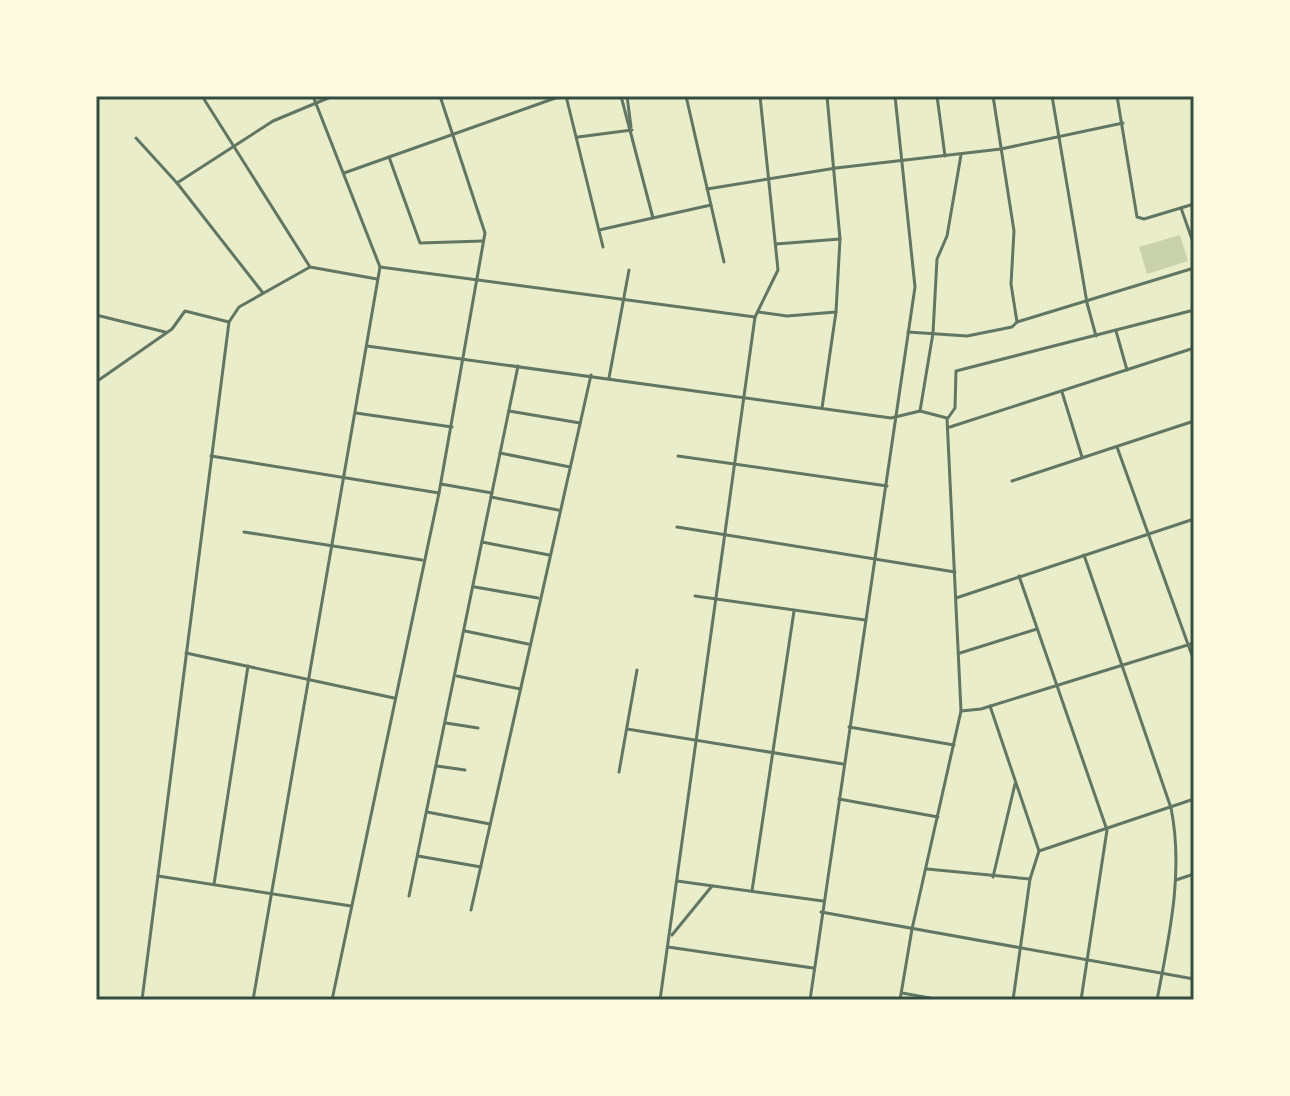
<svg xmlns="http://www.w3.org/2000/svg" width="1290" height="1096" font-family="Overpass,sans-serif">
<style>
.green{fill:#cad2ad}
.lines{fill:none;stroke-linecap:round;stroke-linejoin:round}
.minor{stroke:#617663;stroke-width:3}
.neatline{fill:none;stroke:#344e41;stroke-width:3}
</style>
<rect width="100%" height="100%" fill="#e9edc9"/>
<path class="green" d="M1180,235L1188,261L1147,274L1139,247Z"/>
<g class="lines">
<g class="minor">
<path d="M202,96L310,267L377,279"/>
<path d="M566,96L603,247"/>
<path d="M621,96L653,218"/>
<path d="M627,96L631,127"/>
<path d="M686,96L724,262"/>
<path d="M937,96L945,156"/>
<path d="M993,96L1014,231L1011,284L1017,322"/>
<path d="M1052,96L1087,303L1096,336"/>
<path d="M1117,96L1137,217L1144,219L1194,204"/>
<path d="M578,137L632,130"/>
<path d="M136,138L177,183L263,293"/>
<path d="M389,157L420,243L483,241"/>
<path d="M344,173L561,96"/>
<path d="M177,183L273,121L333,96"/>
<path d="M707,189L836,168L1001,149L1123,123"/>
<path d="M1181,208L1194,245"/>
<path d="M599,230L711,205"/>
<path d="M776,244L840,239"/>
<path d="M380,267L755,317"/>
<path d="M758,312L787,316L836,312"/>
<path d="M96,315L165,332"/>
<path d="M1116,331L1127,370"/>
<path d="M908,332L967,336L1012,327L1017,322L1194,268"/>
<path d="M367,346L891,418L920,411L947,418L961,711L912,929L900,1000"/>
<path d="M609,378L629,270"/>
<path d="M96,382L172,329L185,311L229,322"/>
<path d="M1062,392L1082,457"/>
<path d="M822,408L836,312L840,239L827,96"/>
<path d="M509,411L580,423"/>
<path d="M920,411L933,333L937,259L947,236L961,155"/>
<path d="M356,413L452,427"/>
<path d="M948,418L955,408L956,371L1194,310"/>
<path d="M950,427L1194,348"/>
<path d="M1117,447L1194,661"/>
<path d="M500,453L570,467"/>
<path d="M211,456L439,493"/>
<path d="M678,456L887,486"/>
<path d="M1012,481L1194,421"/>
<path d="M441,484L492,493"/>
<path d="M491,497L558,510"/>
<path d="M677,527L955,572"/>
<path d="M244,532L422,560"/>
<path d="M482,542L549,555"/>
<path d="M1084,555L1171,808C1184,872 1169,937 1157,1000"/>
<path d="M1019,576L1107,830L1081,1000"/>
<path d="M475,587L538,598"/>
<path d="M695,596L865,620"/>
<path d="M956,598L1194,519"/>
<path d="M465,631L528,644"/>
<path d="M186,653L394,698"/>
<path d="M960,653L1037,629"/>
<path d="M457,676L520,689"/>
<path d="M990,706L1039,851L1030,879L1013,1000"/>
<path d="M961,711L981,709L1194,643"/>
<path d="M446,723L478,728"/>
<path d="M849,727L954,745"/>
<path d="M627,729L843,764"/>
<path d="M437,766L465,770"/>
<path d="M619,772L637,670"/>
<path d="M839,799L938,817"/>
<path d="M427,812L490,824"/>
<path d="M1039,851L1194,799"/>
<path d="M418,856L481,867"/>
<path d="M927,869L1030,879"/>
<path d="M158,876L351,906"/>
<path d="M993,877L1015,784"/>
<path d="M1176,880L1194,874"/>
<path d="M677,881L823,901"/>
<path d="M214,884L248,666"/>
<path d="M752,891L794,611"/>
<path d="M409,896L518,366"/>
<path d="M471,910L591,375"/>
<path d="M821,912L1194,979"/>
<path d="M672,935L712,886"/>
<path d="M668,947L813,968"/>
<path d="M902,993L941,1000"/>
<path d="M142,1000L229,322L239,307L310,267"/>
<path d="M253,1000L380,267L313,96"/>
<path d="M332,1000L439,493L485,233L440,96"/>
<path d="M660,1000L755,317L778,270L760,96"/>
<path d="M810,1000L915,287L895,96"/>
</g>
</g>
<rect width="1290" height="1096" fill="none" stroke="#fefae0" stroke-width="196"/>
<rect x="98" y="98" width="1094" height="900" class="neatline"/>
</svg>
